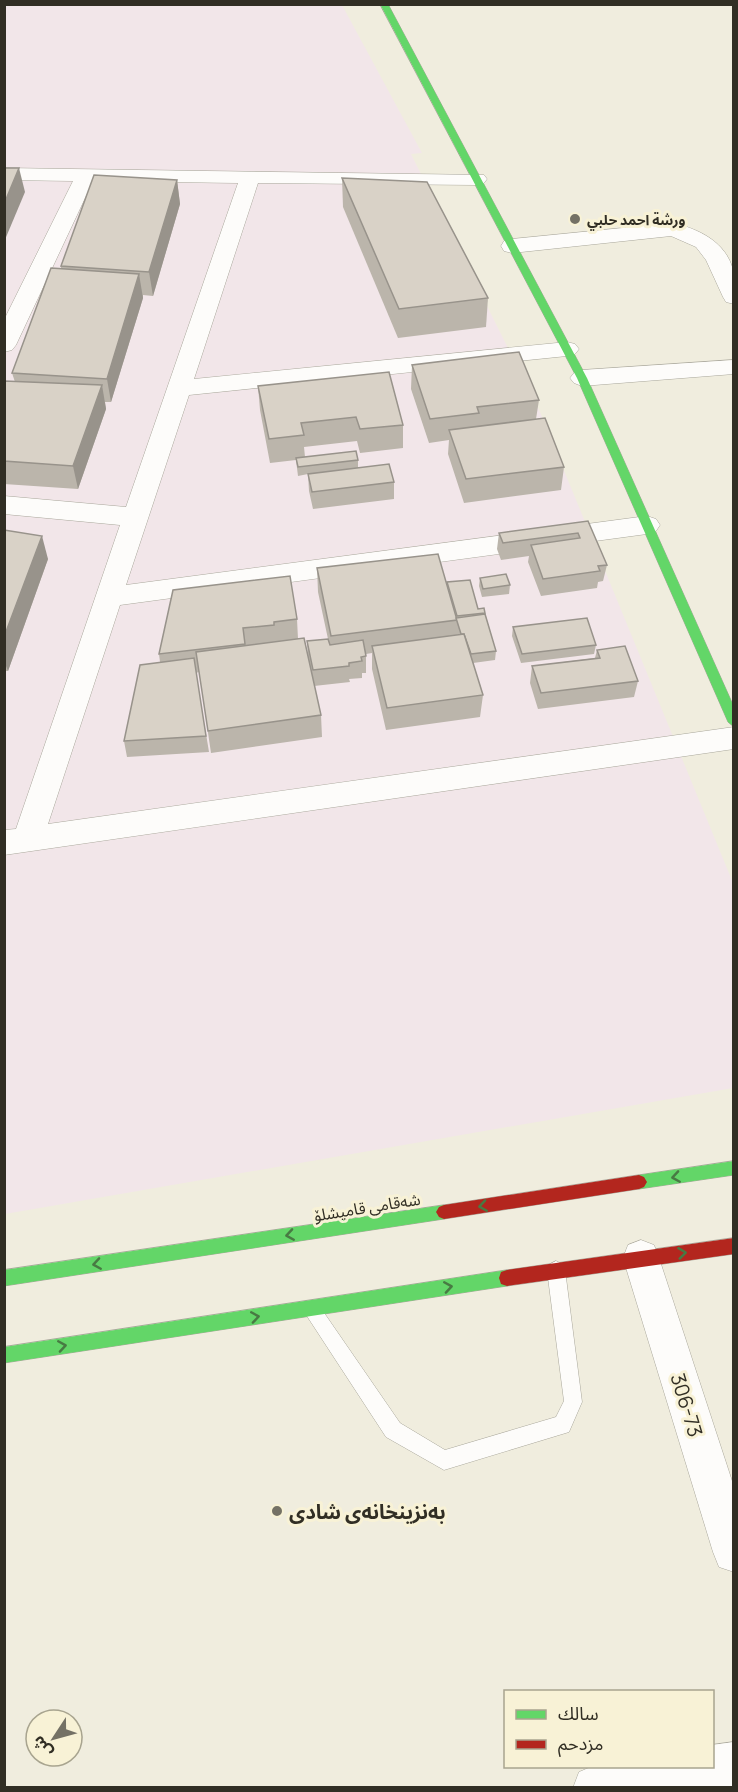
<svg xmlns="http://www.w3.org/2000/svg" width="738" height="1792" font-family="Manrope,'Noto Sans Arabic',sans-serif">
<style>
.industrial{fill:#f2e6e9}
.lines{fill:none;stroke-linecap:round;stroke-linejoin:round}
.lane-casing{stroke:#a9a79b;stroke-width:1}
.street-casing{stroke:#a9a79b;stroke-width:1}
.fast-casing{stroke:#a9a79b;stroke-width:1}
.jam-casing{stroke:#a9a79b;stroke-width:1}
.lane{fill:#fdfcfa;fill-rule:evenodd}
.street{fill:#fdfcfa;fill-rule:evenodd}
.fast{fill:#63d668;fill-rule:evenodd}
.jam{fill:#b3261e;fill-rule:evenodd}
.wall{fill:#bbb5ab}
.shaded-wall{fill:#98938b}
.building{fill:#d9d2c7;stroke:#98938b;stroke-width:1.5}
.oneway{stroke:#487a43}
.poi-dot{fill:#747165;stroke:#f8f2d6;stroke-width:2}
.labels{text-anchor:middle;dominant-baseline:central;stroke-width:6;stroke-linejoin:round;paint-order:stroke}
.far-poi-label{font-size:14px;font-weight:bold;fill:#312e24;stroke:#f8f2d6;text-anchor:start}
.street-label{font-size:16px;fill:#312e24;stroke:#f8f2d6}
.near-street-label{font-size:20px;fill:#312e24;stroke:#f8f2d6}
.near-poi-label{font-size:20px;font-weight:bold;fill:#312e24;stroke:#f8f2d6;text-anchor:start}
</style>
<rect width="100%" height="100%" fill="#f0edde"/>
<path class="industrial" d="M5,5H342L422,153L411,154L540,412L733,883V1088L5,1214Z"/>
<g class="lines">
<g class="lane-casing">
<path id="lane" d="M556,1261L562,1264L565,1270L582,1402L569,1432L444,1470L386,1437L303,1310L306,1304L312,1301L318,1304L400,1423L445,1450L556,1417L564,1401L547,1270L550,1264Z"/>
</g>
<g class="street-casing">
<g id="street">
<path d="M4,168L484,175L487,179L484,183L477,185L258,183L194,379L567,342L575,344L579,349L575,354L567,356L189,395L126,585L647,516L656,519L660,525L656,531L647,534L120,605L48,824L734,727V749L4,855V830L16,829L120,525L4,514V496L126,507L238,183L93,181L16,345L12,350L4,352V320L73,181L4,180Z"/>
<path d="M673,223C699,229 726,242 733,270C736,280 734,293 734,304L726,302L723,297L706,260L696,247L671,236L512,253L504,251L501,246L504,241L512,239Z"/>
<path d="M734,360V374L582,386L574,383L570,378L574,373L582,370Z"/>
<path d="M641,1240L654,1245L659,1258L734,1487V1572L719,1567L713,1552L623,1258L628,1245Z"/>
<path d="M734,1742V1786L573,1788L579,1772L593,1766H712V1745Z"/>
</g>
</g>
<g class="fast-casing">
<g id="fast">
<path d="M380,4H388L587,378L734,707V727L728,722L577,378Z"/>
<path d="M734,1161V1175L639,1189L634,1187L631,1182L634,1177L639,1175Z"/>
<path d="M444,1205L449,1207L452,1212L449,1217L444,1219L4,1286V1270Z"/>
<path d="M507,1270L513,1272L515,1278L513,1284L507,1286L4,1363V1347Z"/>
</g>
</g>
<g class="jam-casing">
<g id="jam">
<path d="M639,1175L644,1177L647,1182L644,1187L639,1189L444,1219L439,1217L436,1212L439,1207L444,1205Z"/>
<path d="M734,1238V1254L507,1286L501,1284L499,1278L501,1272L507,1270Z"/>
</g>
</g>
<use href="#lane" class="lane"/>
<use href="#street" class="street"/>
<use href="#fast" class="fast"/>
<use href="#jam" class="jam"/>
</g>
<g class="wall">
<path d="M342,178L488,298L486,327L398,338L343,207Z"/>
<path d="M177,180L180,204L153,296L143,295V298L111,402H105L106,409L78,489L4,484V381L15,382L12,373L61,269V266Z"/>
<path d="M412,365L539,400L536,419L564,467L561,490L464,503L448,454L449,440L429,443L411,389Z"/>
<path d="M258,386L403,425V448L360,453L357,441L304,447L305,457L358,460V468L394,482V499L313,509L309,491L308,474L298,476L296,460L270,463L260,410Z"/>
<path d="M588,521L607,565L603,581L598,582L597,588L541,596L528,562L529,556L501,560L497,549L499,533Z"/>
<path d="M4,530L48,559L8,671H4Z"/>
<path d="M317,568L447,584L478,609L485,613L496,651L495,660L473,663L483,695L480,717L386,730L372,669V653L366,654V673H362V678L349,679L350,682L314,686L321,715L322,737L211,753L199,672L196,673L209,752L127,757L124,741L160,662L159,654L173,590L297,619L298,639L308,657L307,641L328,639L318,592Z"/>
<path d="M480,578L510,585L509,594L482,597L479,586Z"/>
<path d="M513,627L596,645L594,654L521,663L512,636Z"/>
<path d="M597,650L638,681L634,697L538,709L530,683L532,666L595,658Z"/>
</g>
<g class="shaded-wall">
<path d="M19,168L25,192L4,242V204Z"/>
<path d="M177,180L180,204L153,296L149,272Z"/>
<path d="M139,274L143,298L111,402L107,379Z"/>
<path d="M102,385L106,409L78,489L73,466Z"/>
<path d="M42,536L48,559L8,671L4,661V637Z"/>
</g>
<g class="building">
<path d="M4,168H19L4,204Z"/>
<path d="M94,175L177,180L149,272L61,266Z"/>
<path d="M342,178L427,182L488,298L399,309Z"/>
<path d="M51,268L139,274L107,379L12,373Z"/>
<path d="M519,352L539,400L477,407L479,413L430,419L412,365Z"/>
<path d="M389,372L403,425L360,429L356,417L301,423L304,435L269,439L258,386Z"/>
<path d="M4,381L102,385L73,466L4,461Z"/>
<path d="M545,418L564,467L466,479L449,430Z"/>
<path d="M356,451L358,460L298,467L296,458Z"/>
<path d="M389,464L394,482L312,492L308,474Z"/>
<path d="M588,521L607,565L598,566L600,571L543,579L531,545L580,538L578,533L503,543L499,533Z"/>
<path d="M4,530L42,536L4,637Z"/>
<path d="M438,554L457,620L331,636L317,568Z"/>
<path d="M506,574L510,585L483,589L480,578Z"/>
<path d="M290,576L297,619L274,622V625L243,628L245,644L159,654L173,590Z"/>
<path d="M470,580L478,609L484,608L485,613L457,616L447,582Z"/>
<path d="M485,614L496,651L471,654L464,634H461L456,618Z"/>
<path d="M587,618L596,645L522,654L513,627Z"/>
<path d="M464,634L483,695L387,708L372,646Z"/>
<path d="M304,638L321,715L208,731L196,652Z"/>
<path d="M328,639L330,645L363,640L366,656L361,657L362,661L349,663V666L313,670L307,641Z"/>
<path d="M625,646L638,681L541,693L532,666L600,658L597,650Z"/>
<path d="M194,658L206,736L124,741L140,665Z"/>
</g>
<defs><path id="oneway-chevron" d="M-2-3.5L2.5 0L-2 3.5" fill="none" stroke-width="1.6" stroke-linecap="round" stroke-linejoin="round" transform="scale(1.5)"/></defs>
<g class="oneway">
<use href="#oneway-chevron" transform="translate(676 1177) rotate(171)"/>
<use href="#oneway-chevron" transform="translate(483 1206) rotate(171)"/>
<use href="#oneway-chevron" transform="translate(290 1235) rotate(171)"/>
<use href="#oneway-chevron" transform="translate(682 1253) rotate(-7)"/>
<use href="#oneway-chevron" transform="translate(97 1264) rotate(171)"/>
<use href="#oneway-chevron" transform="translate(448 1287) rotate(-9)"/>
<use href="#oneway-chevron" transform="translate(255 1317) rotate(-9)"/>
<use href="#oneway-chevron" transform="translate(62 1346) rotate(-9)"/>
</g>
<g class="poi-dot">
<circle cx="575" cy="219" r="6"/>
<circle cx="277" cy="1511" r="6"/>
</g>
<g class="labels">
<g class="far-poi-label">
<text x="587" y="219">ورشة احمد حلبي</text>
</g>
<g class="street-label">
<text transform="translate(367 1207) rotate(-9)">شەقامی قامیشلۆ</text>
</g>
<g class="near-street-label">
<text transform="translate(687 1405) rotate(73)">306-73</text>
</g>
<g class="near-poi-label">
<text x="289" y="1511">بەنزینخانەی شادی</text>
</g>
</g>
<rect width="738" height="1792" fill="none" stroke="#312e24" stroke-width="12"/>
<rect x="504" y="1690" width="210" height="78" fill="#f8f2d6" stroke="#a8a48f" stroke-width="1.5"/>
<rect x="516" y="1710" width="30" height="9" fill="#63d668" stroke="#a8a48f" stroke-width="1.5"/>
<text x="558" y="1720" font-size="18" fill="#312e24">سالك</text>
<rect x="516" y="1740" width="30" height="9" fill="#b3261e" stroke="#a8a48f" stroke-width="1.5"/>
<text x="558" y="1750" font-size="18" fill="#312e24">مزدحم</text>
<g transform="translate(54 1738) rotate(234)"><circle r="28" fill="#f8f2d6" stroke="#a8a48f" stroke-width="1.5"/>
<path d="M0-4.5L10 22L0 15L-10 22Z" fill="#747165"/>
<text y="-9" font-size="16" font-weight="bold" text-anchor="middle" fill="#312e24">ش</text>
</g>
</svg>
